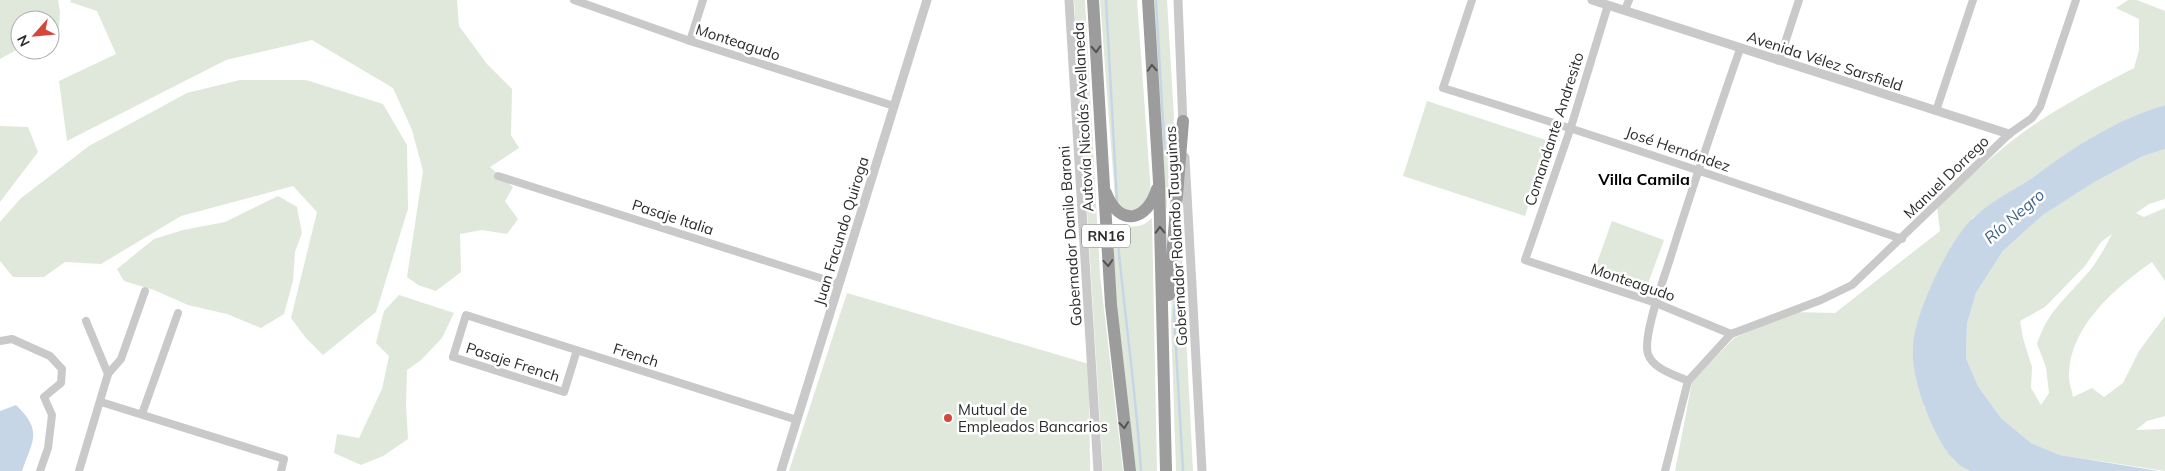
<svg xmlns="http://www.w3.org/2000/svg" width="2165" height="471" font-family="Mulish,sans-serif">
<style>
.green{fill:#dfe8da;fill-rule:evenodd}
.water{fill:#c7d6e7}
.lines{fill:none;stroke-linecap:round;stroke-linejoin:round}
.stream{stroke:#c7d6e7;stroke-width:2.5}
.minor{stroke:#c9c9c9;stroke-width:8}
.tertiary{stroke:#c9c9c9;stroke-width:9}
.trunk{stroke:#9c9c9c;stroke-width:12}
.oneway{stroke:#535353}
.poi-dot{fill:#d6473b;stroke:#fff;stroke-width:2}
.labels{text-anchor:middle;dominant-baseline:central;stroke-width:5;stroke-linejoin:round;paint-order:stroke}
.shield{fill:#fff;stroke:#6b6b6b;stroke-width:1}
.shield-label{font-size:14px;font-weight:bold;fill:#2c2c2c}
.street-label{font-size:15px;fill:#2c2c2c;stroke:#fff}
.poi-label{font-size:15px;fill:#2c2c2c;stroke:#fff;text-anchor:start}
.neighbourhood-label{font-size:16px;font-weight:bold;fill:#000;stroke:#fff}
.water-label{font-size:16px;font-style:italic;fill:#416186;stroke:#fff}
</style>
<rect width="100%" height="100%" fill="#fff"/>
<g class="green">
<path d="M0,0H58L60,12L59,29L50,33V20H20V48L0,59Z"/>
<path d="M71,0H457L459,26L487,64L512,89L511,135L519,148L490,167L513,187L505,201L518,219L507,234L482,230L460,234L461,272L436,291L418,285L407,277L423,171L412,130L393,88L312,40L226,60L67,141L59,81L116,54L97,11L70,2Z"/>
<path d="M1074,0H1085L1100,275L1123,471H1103Z"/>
<path d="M1100,0H1137L1151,194L1139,210C1126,211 1123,209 1115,198Z"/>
<path d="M1153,0H1167L1174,117L1165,226Z"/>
<path d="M2128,0H2137L2165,11V105C2114,120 2076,148 2033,177C2013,191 1992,203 1972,218L1924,407L1954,461L1970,471H1675L1692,382L1734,338L1792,312L1835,313L1940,231L1937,207C1961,186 1984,163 2009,143C2047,113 2091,90 2134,68L2139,50V19L2116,8Z"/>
<path d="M240,80H306L383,104L407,145L408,209L376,312L323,355L306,338L291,318L317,212L293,186L181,216L101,264L65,262L44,277H13L0,261V222L20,199L89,146L187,93Z"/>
<path d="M1427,101L1549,141L1525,216L1403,176Z"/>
<path d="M0,126L28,127L38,152L0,202Z"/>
<path d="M2165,149V199L2149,204L2136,213L2144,217L2165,208V281L2152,262C2116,287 2070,326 2069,374C2068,381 2072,390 2073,397L2092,388L2104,397L2123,383L2139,351L2165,316V416L2147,421L2136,430L2165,429V471L2060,455L2031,443L2001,418L1978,386L1966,358L1967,324L1976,293L2003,251L2043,215L2093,183L2143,156ZM2112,234C2105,248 2095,266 2084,277C2062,302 2048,312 2037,344L2046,367L2049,393L2041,405L2031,388L2032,367L2023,338L2020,321L2045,307L2085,266L2101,242Z"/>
<path d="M1177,156L1193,471H1176L1171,320Z"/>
<path d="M278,196L297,207L302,233L295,252L293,281L284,314L261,328L227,314L188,305L154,290L124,281L117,269L154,239L183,230L225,222Z"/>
<path d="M1152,218L1157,471H1136L1116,307L1113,229C1125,221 1136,234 1152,218Z"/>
<path d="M1612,221L1664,240L1646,289L1594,271Z"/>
<path d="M847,293L1089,364L1090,471H789Z"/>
<path d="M399,295L454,313L442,338L421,360L407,370L406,405L408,439L383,456L361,465L334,453L337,434L359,438L382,389L389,356L376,343L384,311Z"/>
</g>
<g class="water">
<path d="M2165,105V149L2143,156L2093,183L2043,215L2003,251L1976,293L1967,324L1966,358L1978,386L2001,418L2031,443L2060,455L2159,471H1970C1965,468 1958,465 1954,460C1941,447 1925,412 1920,393C1916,379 1912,364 1913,349C1913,316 1948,243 1971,220C1990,201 2015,190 2036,175C2076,146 2117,119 2165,105Z"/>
<path d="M16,405C43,431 33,440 22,471H0V411Z"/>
</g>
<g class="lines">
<g class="stream">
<path d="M1106,0L1117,201"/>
<path d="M1156,0L1165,155"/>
<path d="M1117,232C1124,312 1136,391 1141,471"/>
<path d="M1177,297L1174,313L1183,471"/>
</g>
<g class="minor">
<path d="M574,0L690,41L894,106"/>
<path d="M1472,0L1443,88C1597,135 1749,188 1902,239"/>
<path d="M1608,5L1571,127L1525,260L1656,303L1731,334"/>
<path d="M1625,10L1629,0"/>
<path d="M690,41L703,0"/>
<path d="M1779,61L1799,0"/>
<path d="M1936,111L1973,0"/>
<path d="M498,176L839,284"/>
<path d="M86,321L108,374"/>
<path d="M0,341L12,339L50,356L62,369L61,383L44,397L52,415L48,448L40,471"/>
<path d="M577,350L564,392L453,357L466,315L797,420"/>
<path d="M1688,381C1675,375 1653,369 1648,354C1642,337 1664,278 1670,259C1692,188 1716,118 1740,49"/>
<path d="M101,402L284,459L281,471"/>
<path d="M142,414L178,313"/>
<path d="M79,471L108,374L121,359L145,291"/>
<path d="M1665,471L1688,381L1731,334L1821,300L1852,285L2009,134L2032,118L2040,107L2076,0"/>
</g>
<g class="tertiary">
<path d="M1069,0L1098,471"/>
<path d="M1178,0L1183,126"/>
<path d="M1592,0L2009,134"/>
<path d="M1185,157L1202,471"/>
<path d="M781,471L927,0"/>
</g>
<g class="trunk">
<path d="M1093,0L1111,305L1130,471"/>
<path d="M1148,0L1159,182L1166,471"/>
<path d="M1106,193C1120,228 1147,221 1157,189"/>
<path d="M1169,295L1183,121"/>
</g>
</g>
<defs><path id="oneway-chevron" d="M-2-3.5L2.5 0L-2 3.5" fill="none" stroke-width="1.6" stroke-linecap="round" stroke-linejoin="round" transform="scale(1.25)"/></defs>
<g class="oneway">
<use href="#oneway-chevron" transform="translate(1096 49) rotate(87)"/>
<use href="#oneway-chevron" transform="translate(1152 68) rotate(-93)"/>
<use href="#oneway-chevron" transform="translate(1160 230) rotate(-91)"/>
<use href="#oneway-chevron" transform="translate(1108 263) rotate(86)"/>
<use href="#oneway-chevron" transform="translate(1124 425) rotate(84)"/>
</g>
<circle class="poi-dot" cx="948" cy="418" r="5"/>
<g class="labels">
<rect class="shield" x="1082" y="224.5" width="48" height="23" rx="4"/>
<g class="shield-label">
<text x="1106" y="236">RN16</text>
</g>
<g class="street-label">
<text transform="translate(738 42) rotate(18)">Monteagudo</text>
<text transform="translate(1825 61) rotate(18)">Avenida Vélez Sarsfield</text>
<text transform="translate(1083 117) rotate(-93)">Autovía Nicolás Avellaneda</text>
<text transform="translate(1554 129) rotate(-72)">Comandante Andresito</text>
<text transform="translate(1678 149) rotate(19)">José Hernández</text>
<text transform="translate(1946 177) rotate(-44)">Manuel Dorrego</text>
<text transform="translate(673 217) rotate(18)">Pasaje Italia</text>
<text transform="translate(841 231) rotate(-73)">Juan Facundo Quiroga</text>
<text transform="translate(1070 236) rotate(-94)">Gobernador Danilo Baroni</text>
<text transform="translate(1176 236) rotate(-93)">Gobernador Rolando Tauguinas</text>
<text transform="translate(1633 282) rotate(19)">Monteagudo</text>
<text transform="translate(636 355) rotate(18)">French</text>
<text transform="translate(513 362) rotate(18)">Pasaje French</text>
</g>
<g class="poi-label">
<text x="958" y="409">Mutual de<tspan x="958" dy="17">Empleados Bancarios</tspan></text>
</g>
<g class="neighbourhood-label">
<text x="1644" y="179">Villa Camila</text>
</g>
<g class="water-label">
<text transform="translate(2014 216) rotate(-41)">Río Negro</text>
</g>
</g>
<g transform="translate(35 35) rotate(243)"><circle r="24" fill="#ffffff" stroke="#ababab"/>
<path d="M0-4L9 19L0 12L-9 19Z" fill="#d6473b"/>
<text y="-8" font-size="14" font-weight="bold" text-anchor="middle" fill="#2c2c2c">N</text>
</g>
</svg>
